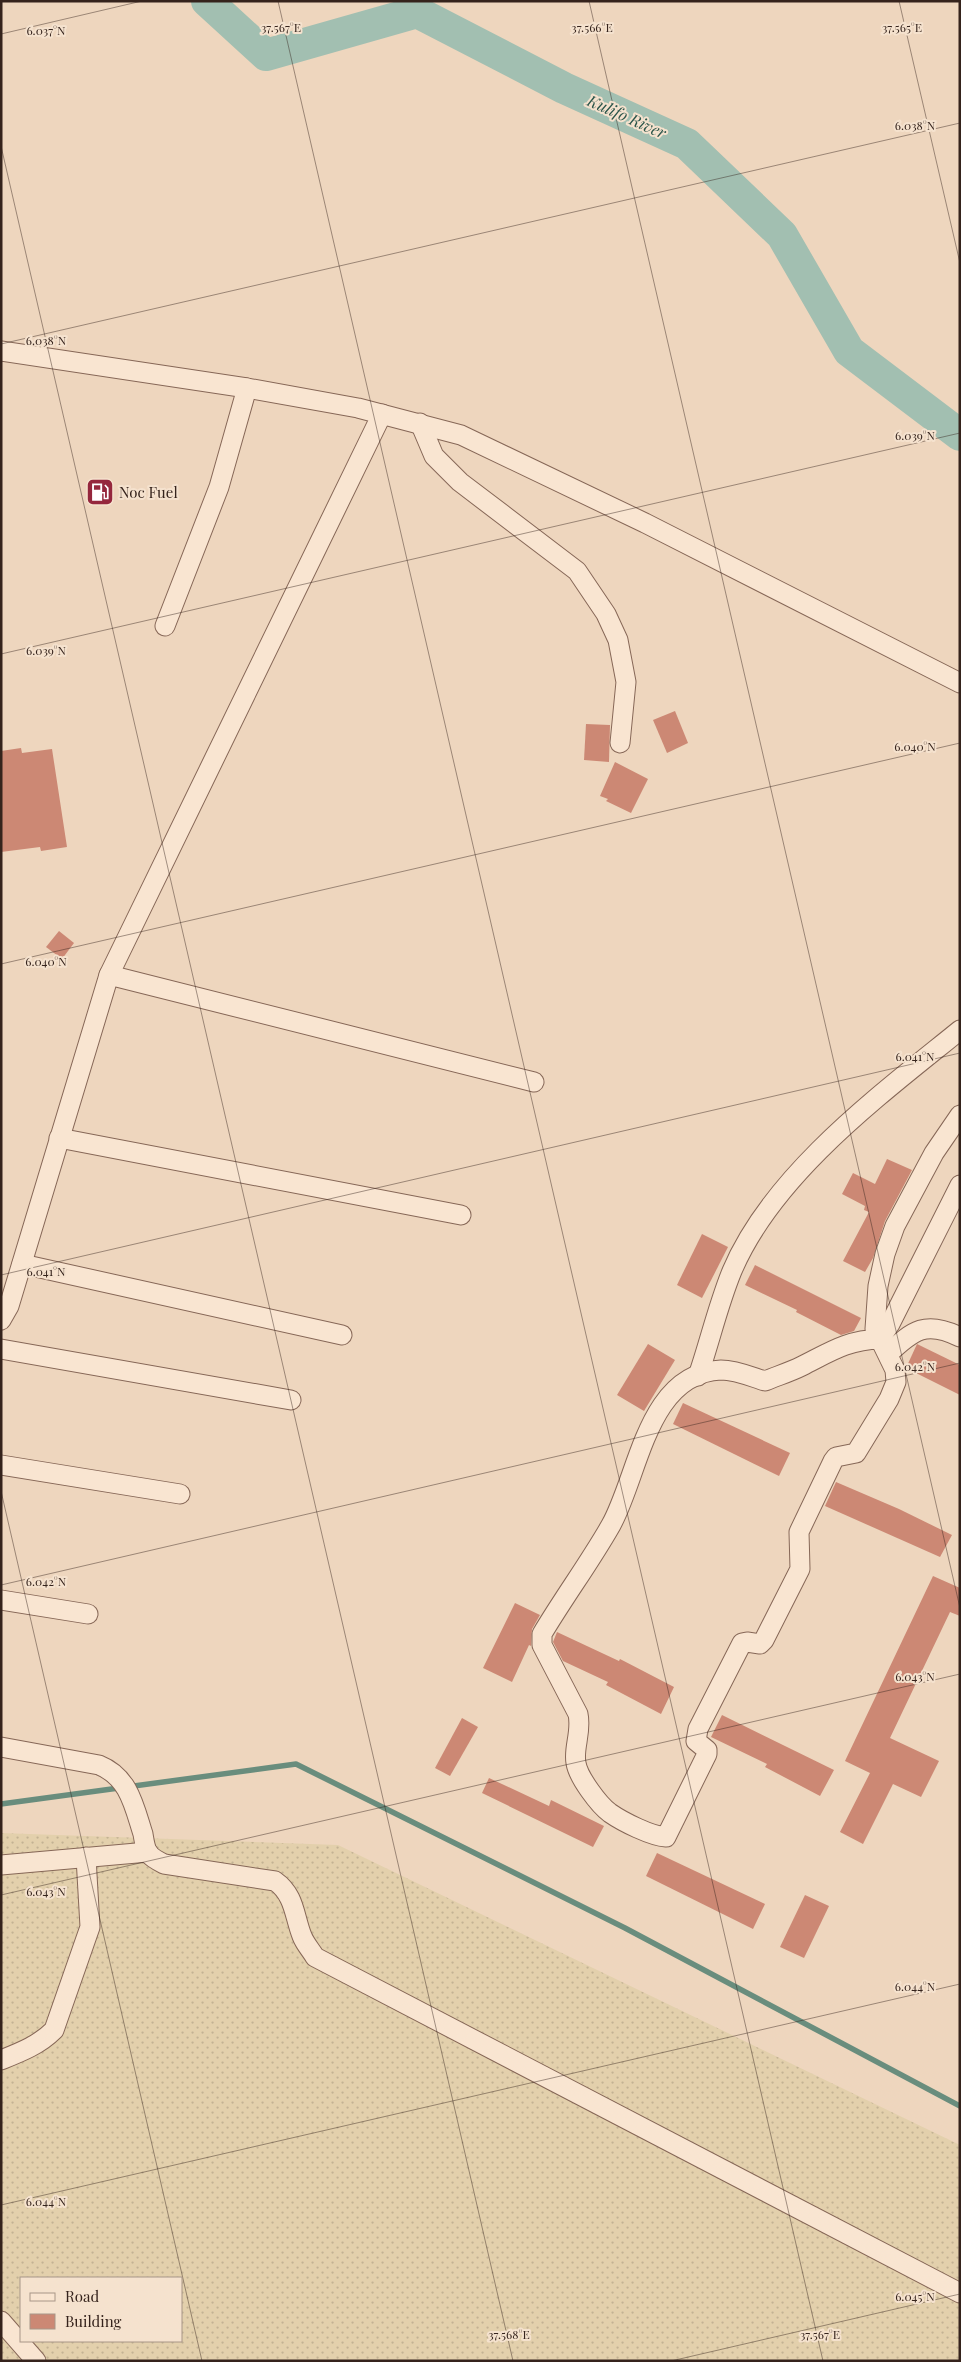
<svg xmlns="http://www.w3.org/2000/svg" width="961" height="2362" font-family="'Playfair Display',serif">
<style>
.farmland{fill:url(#farmland-dots);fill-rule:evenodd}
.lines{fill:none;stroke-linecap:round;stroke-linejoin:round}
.stream{stroke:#698d7d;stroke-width:5.5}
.river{stroke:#a2bfb1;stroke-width:32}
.building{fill:#cc8874}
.minor-casing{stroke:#866757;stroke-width:21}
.minor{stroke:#f9e5d1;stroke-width:19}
.ticks{fill:none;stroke:#35231c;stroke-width:1;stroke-opacity:0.45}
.labels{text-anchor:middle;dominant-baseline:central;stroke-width:4;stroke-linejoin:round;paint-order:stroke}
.poi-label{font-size:15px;fill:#35231c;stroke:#f5e2ce;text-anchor:start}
.water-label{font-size:16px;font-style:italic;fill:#2b554a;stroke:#f5e2ce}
.ticks-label{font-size:12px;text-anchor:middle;fill:#35231c;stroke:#f5e2ce;stroke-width:4;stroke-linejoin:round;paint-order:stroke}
</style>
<defs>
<pattern id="farmland-dots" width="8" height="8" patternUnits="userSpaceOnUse" patternTransform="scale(1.25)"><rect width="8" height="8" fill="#e3d0ac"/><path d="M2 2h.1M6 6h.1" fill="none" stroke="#c3b293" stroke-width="1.8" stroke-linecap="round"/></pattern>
</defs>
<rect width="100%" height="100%" fill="#eed6be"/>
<path class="farmland" d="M1,1833L338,1845L960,2145V2361H1ZM21,2278H181V2341H21Z"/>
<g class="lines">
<path class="stream" d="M1,1804L296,1764L625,1928L960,2106"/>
<path class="river" d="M207,1L266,55L417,12L564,88L687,144L782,235L849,351L960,435"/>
</g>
<g class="building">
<path d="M675,711L688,743L667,753L653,720Z"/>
<path d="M586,724L610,725L609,762L584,760Z"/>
<path d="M21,748L22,753L52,749L67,847L41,851L40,847L1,852V751Z"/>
<path d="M615,762L648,779L631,813L606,801L608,799L600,796Z"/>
<path d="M59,931L74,943L62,959L46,947Z"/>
<path d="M887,1159L912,1170L885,1221L873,1258L865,1272L843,1261L869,1212L864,1210L865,1206L842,1194L853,1173L875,1184Z"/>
<path d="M702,1234L728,1247L702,1298L677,1285Z"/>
<path d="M755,1265L861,1318L854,1331L841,1335L796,1312L797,1310L745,1285Z"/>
<path d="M648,1344L675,1360L644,1411L617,1395Z"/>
<path d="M917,1344L960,1365V1395L906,1368Z"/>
<path d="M683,1403L790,1453L779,1476L673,1424Z"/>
<path d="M836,1482L899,1509L952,1535L940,1557L825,1506Z"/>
<path d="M933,1576L960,1588V1616L950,1612L890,1738L939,1761L921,1797L893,1784L863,1844L840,1832L870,1773L845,1761Z"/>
<path d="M515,1603L540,1615L532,1629L531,1646L529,1645L512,1682L483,1668Z"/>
<path d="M557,1632L619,1661L620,1659L674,1687L661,1714L606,1685L608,1682L563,1661L553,1642Z"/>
<path d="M722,1715L834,1770L820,1796L765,1767L767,1764L711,1737Z"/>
<path d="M462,1718L478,1727L450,1776L435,1768Z"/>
<path d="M489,1778L549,1806L551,1800L604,1826L593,1847L482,1793Z"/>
<path d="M657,1853L765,1904L753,1929L646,1876Z"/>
<path d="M805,1895L829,1906L804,1958L780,1947Z"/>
</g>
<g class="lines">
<g class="minor-casing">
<g id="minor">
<path d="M1,351L247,388L358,408L461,435L645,523L960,683"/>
<path d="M420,423L434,456L460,482L577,571L606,614L618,640L626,682L620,743"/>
<path d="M165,626L219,487L247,388"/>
<path d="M109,975L534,1082"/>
<path d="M59,1138L461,1215"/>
<path d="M22,1264L342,1335"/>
<path d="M1,1320L9,1306L109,975L382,414"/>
<path d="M880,1339C847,1340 830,1352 802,1366C790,1372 777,1376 765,1381C752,1377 736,1370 721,1370C647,1373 639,1475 611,1525C590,1562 564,1597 542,1634V1645L578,1714C582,1732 573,1748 576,1763C578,1777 599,1805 610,1813C623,1822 651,1836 666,1837L707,1754V1750L696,1741L698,1729L742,1643L747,1642L760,1644L764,1640L800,1569L799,1532L833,1461L836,1457L856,1453L889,1399L896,1382L895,1370L875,1329L878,1286L885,1254L895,1226L934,1153L960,1115"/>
<path d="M880,1339L890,1324L960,1185"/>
<path d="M1,1349L291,1400"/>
<path d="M888,1354C913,1330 926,1320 960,1337"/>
<path d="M698,1376C710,1341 718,1305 732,1271C773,1174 880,1095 960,1030"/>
<path d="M1,1465L180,1494"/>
<path d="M1,1600L88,1614"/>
<path d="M1,1747L99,1765C129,1777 134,1806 143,1834C144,1840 145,1848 148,1853C152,1858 158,1861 164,1864L275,1881C295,1895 294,1916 302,1936C305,1944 311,1950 315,1957L960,2293"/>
<path d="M1,1865L148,1852"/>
<path d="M1,2060C21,2052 39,2045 54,2030L90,1927L86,1857"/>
<path d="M1,2321L36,2361"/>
</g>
</g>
<use href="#minor" class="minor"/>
</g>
<path class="ticks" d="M278,1L823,2361M589,1L960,1608M899,1L960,263M1,34L142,1M1,146L513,2361M1,344L960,123M1,654L960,433M1,964L960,743M1,1275L960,1053M1,1491L202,2361M1,1585L960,1363M1,1895L960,1674M1,2205L960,1984M671,2361L960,2294"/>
<defs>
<g id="fuel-square" transform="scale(1.4375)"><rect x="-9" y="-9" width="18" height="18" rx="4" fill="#95273d" stroke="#f5e2ce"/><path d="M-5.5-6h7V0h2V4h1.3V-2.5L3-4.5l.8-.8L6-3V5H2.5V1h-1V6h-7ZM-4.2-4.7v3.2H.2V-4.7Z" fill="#fff"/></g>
</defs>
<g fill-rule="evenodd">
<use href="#fuel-square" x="100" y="492"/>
</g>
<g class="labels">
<g class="poi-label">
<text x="119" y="492">Noc Fuel</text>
</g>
<g class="water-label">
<text transform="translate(627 116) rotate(24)">Kulifo River</text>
</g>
</g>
<g class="ticks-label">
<text x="281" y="32">37.567°E</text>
<text x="592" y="32">37.566°E</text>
<text x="902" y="32">37.565°E</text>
<text x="46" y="35">6.037°N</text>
<text x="915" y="130">6.038°N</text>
<text x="46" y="345">6.038°N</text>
<text x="915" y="440">6.039°N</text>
<text x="46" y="655">6.039°N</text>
<text x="915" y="751">6.040°N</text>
<text x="46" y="966">6.040°N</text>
<text x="915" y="1061">6.041°N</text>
<text x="46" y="1276">6.041°N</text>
<text x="915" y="1371">6.042°N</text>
<text x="46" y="1586">6.042°N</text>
<text x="915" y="1681">6.043°N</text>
<text x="46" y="1896">6.043°N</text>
<text x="915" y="1991">6.044°N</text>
<text x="46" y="2206">6.044°N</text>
<text x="915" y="2301">6.045°N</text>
<text x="509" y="2339">37.568°E</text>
<text x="820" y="2339">37.567°E</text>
</g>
<rect width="961" height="2362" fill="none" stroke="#35231c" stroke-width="5"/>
<rect x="20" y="2277" width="162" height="65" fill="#f5e2ce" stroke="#a89687"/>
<rect x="30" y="2293" width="25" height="8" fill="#f9e5d1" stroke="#a89687"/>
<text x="65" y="2302" font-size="15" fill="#35231c">Road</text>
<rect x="30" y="2314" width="25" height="15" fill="#cc8874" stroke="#a89687"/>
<text x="65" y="2327" font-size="15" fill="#35231c">Building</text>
</svg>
